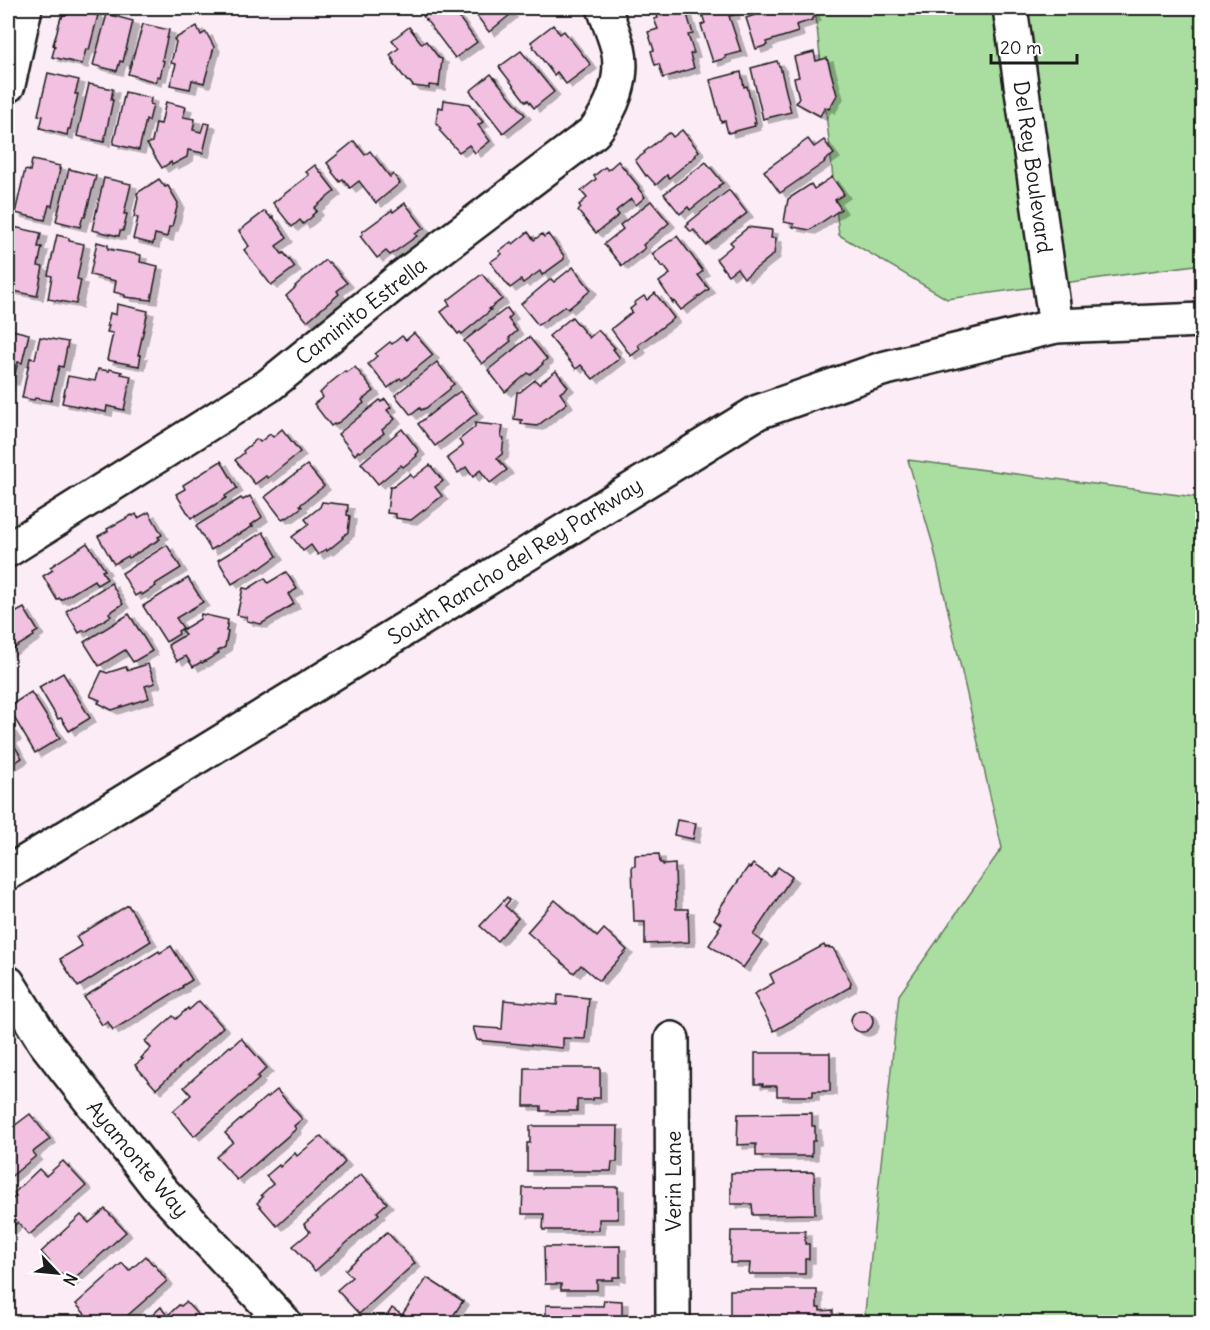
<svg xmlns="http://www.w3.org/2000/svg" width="1210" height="1330" font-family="Delius,sans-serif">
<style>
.green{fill:#aadea1;stroke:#637d5e;stroke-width:1.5}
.building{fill:#f2c0e1;stroke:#1c1c1c;stroke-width:1.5;filter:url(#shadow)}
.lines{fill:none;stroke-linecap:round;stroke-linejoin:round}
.minor-casing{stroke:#1c1c1c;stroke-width:38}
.minor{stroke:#fff;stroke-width:33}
.labels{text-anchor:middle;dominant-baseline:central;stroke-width:4.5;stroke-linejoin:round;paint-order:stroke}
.street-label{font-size:21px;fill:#1c1c1c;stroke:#fff}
</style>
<defs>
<filter id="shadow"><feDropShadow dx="6" dy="4" stdDeviation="0" flood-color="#0004"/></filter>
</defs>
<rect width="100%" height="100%" fill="#fbecf6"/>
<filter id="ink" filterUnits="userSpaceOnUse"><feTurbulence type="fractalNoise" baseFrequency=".0167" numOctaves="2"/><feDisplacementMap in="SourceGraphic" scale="12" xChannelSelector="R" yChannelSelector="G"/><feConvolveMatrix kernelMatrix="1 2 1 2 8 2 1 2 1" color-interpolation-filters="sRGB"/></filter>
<g filter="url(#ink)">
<g class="green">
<path d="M815,8H1202V264L947,299L839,235Z"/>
<path d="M908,460L1202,498V1322H864L899,995L1002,848L933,545Z"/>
</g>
<g class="building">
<path d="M69,8H86L97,10L96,15H98L89,50L86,49L82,64L52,57L55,46L53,45L61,17L62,18L63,14L67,15Z"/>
<path d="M434,8H452L477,42L455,58L423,16Z"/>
<path d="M471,8H506L511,14L489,32Z"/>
<path d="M677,8H685L693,34L688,35L694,53L690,54L694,68L663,78L659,64L655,65L651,51L654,50L648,32L658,29L654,19L658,18L657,14Z"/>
<path d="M700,8H732L734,15L729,16L741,52L725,56L726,58L713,62L701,25L705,23Z"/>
<path d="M771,8H812L815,17L812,18V20L796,25L798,32L766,42L767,45L756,49L746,18L772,9Z"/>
<path d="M107,14L133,21L123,62L120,61L117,71L93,65Z"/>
<path d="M143,24L169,30L162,60L164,61L160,77L157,76L156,82L128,74Z"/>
<path d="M553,25L560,34L564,31L591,65L566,84L557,72L554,75L533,47L534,46L531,42Z"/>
<path d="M197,26L201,35L206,32L214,47L204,83L192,80L190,89L170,85L176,64L171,63L176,42L174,39Z"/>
<path d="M409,27L422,44L426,41L439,58L442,59L439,86L429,85V88L413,86L410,82L407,81L394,64L395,63L390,55L399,48L392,40Z"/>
<path d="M521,51L554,92L534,108L528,100L526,102L499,67Z"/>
<path d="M814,52L816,61L827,58L837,95L829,109L825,107L820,116L796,103L799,98L794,78L799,77L794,57Z"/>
<path d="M777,61L779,66H780L791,112L763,119L751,68Z"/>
<path d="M741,72L744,87L747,86L756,123H754L755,126L728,133L725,121L721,122L710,80Z"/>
<path d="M48,73L79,80L75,94H78L70,129H68L67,135L40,128L43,116L38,115Z"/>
<path d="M491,74L525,115L503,133L470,91Z"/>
<path d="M89,84L113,89L111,100H113L104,142L77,136Z"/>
<path d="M125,92L151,98L150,104L153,105L149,121L146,120L139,150L113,144Z"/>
<path d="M444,100L470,104V106L483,122L478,125L490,141L475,153L469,145L459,152L439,130L441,129L436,123L438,107L443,108Z"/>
<path d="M166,102L186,107L183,117L195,119L193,130L201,132L204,123L210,124L203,153L188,150L187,157L172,165L171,162L162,168L147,144L152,142L156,123L161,124Z"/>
<path d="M682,130L699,151L695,155L696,156L669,178L667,175L656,185L647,175L646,176L635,160L645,153L644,152L667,134L670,133L673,137Z"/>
<path d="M808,139L814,147L824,140L834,154L824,161L825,162L780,193L764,171Z"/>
<path d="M354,141L365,155L370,151L390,177L393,174L400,183L376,203L359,181L350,188L343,179L340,182L332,172L333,171L327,163Z"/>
<path d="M32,160L60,166L59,169H60L52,206L49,205L45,220L15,213L25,170L30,171Z"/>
<path d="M618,161L639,187L638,188L645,197L636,205L631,199L616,211L619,215L596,233L578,211L581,208L579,205L587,198L581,191L596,179L594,176L605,167L608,170Z"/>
<path d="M706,162L723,183L718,186L719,187L690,210L688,207L680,214L664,194Z"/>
<path d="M315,165L335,191L314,208L317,211L312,215L313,216L303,224L300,220L292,227L273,203L309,175L306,172Z"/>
<path d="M69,169L96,176L85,217L83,216L80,227L56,221Z"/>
<path d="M832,177L844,194L835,200L841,209L810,230L793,227L794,224L784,222L788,199L811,184L814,189Z"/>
<path d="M104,178L131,184L124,214H127L123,231H120L119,236L92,230Z"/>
<path d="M159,179L165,187L168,186L178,203L172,227H169L167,237L155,234L153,244L133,239L138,218L134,217L138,198L137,193Z"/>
<path d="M729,190L747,213L706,245L694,230L691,232L686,226L689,224L688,223Z"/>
<path d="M651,201L669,223L643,245L645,248L622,266L604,244L623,229L620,225Z"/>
<path d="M405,203L424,228L415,234L417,236L390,255L386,251L377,258L360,236L363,234L362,232L392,210L393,212Z"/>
<path d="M265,211L272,219L273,217L287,238L276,246L282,254L284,253L295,267L271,285L244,250L249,246L239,231Z"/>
<path d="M9,226L41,233L38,247H42L38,266L43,267L37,296L9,290L10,286L8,285L9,275H8Z"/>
<path d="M747,227L772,230L771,238H776L774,254L744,278L737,268L728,275L716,259L733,245L730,242L746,229Z"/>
<path d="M528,232L534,240L542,234L544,237L548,234L564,256V259L542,275L540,271L523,283L521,280L510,288L490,262L502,254L499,251L511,242L513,244Z"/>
<path d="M57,235L69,238V241L84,244L77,279L81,280L76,304L48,299L52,276L48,275Z"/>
<path d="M677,236L703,271L698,275L709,289L681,310L674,301L673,303L659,282L670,274L664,266L662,267L652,254Z"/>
<path d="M97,242L108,245V249L141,255L140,262L158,266L151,300L125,297V295L114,292L116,281L90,275Z"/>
<path d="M325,260L328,263L329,262L347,283L337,291L339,294L307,321L286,296L296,287L295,286Z"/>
<path d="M573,267L591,290L568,309L565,306L538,325L521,304L551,279L554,282Z"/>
<path d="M482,274L502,299L489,309L491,310L462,334L460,332L458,334L441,312L450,305L447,301Z"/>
<path d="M655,293L674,318L638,345L640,349L631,356L611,329L632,312L630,309L635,305L634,303L644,296L647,300Z"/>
<path d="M117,304L148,311L138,355H141L139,366L107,360L113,333L107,332L109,326H107L110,313L116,315Z"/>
<path d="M507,308L512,315L508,319L517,331L509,338L511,341L482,364L464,341Z"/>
<path d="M572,317L589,338L598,330L615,348L613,349L620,358L593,379L581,365L576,369L549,336Z"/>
<path d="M8,329L29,334L22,363L18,362L13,381L9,380L8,388Z"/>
<path d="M414,333L433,355L402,380L400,378L388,388L368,364L377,356L375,354L390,342L392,344L402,336L406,340Z"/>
<path d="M40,337L68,342L63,367L59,366L51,401L35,398L34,400L22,398L30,358L35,359Z"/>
<path d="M529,337L547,359L542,363L543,364L530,375L528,373L505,392L488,370Z"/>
<path d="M437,362L454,384L450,387V389L426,408L421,410L420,408L411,415L395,395Z"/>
<path d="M355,367L374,391L362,400L364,403L335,425L334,424L331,426L314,404L323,397L320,393L330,383L345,371L346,373Z"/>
<path d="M98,369L109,371V369L122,372L121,374L131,376L124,410L107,406L106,412L62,403L68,376L95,381Z"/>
<path d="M556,371L568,387L560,393L567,403L537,426L521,424L522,420L514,419L517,392H520L535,380L539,384Z"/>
<path d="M460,391L477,413L435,446L418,424Z"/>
<path d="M385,399L391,407L387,410L395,419L382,430L384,433L360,452L358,451L355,455L338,434L380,400L381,402Z"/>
<path d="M475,423L503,426L501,437L504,438L502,454L497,458L507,470L490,483L480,470L473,477L466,467L458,473L447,458L463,446L459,440L475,427Z"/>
<path d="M282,429L300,452L268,478L266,476L255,484L235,460L244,453L243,451L257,439L260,442L270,434L273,437Z"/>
<path d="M402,429L419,451L416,455L417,456L403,467L401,465L378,484L361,463Z"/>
<path d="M221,461L237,488L225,496L226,498L195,517V516L191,518L176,494L185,489L183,485Z"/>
<path d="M307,465L324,486L300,505L302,507L287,518L286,517L282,519L265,497Z"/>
<path d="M430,465L443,481L435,487L442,496L411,520L396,518V514L387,513L390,487H393L410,474L413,478Z"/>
<path d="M250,496L262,517L251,525L253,526L238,535L237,534L211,550L196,526L241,498L243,500Z"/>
<path d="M322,502L348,505L347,515L350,516L348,532L342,537L343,538L327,551L326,549L318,555L311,545L303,551L292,537L309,524L305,519L320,507Z"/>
<path d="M149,512L162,535L158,537L160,539L129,558L128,556L114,564L98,536L108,531L107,529L132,515L133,516L136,514L138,518Z"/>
<path d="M263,532L277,556L259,569L258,568L232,584L218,560Z"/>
<path d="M87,543L105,570L102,571L107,579L97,585L94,580L61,600L59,598L57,600L43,576L53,570L50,567Z"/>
<path d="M167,545L181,568L155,584L156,586L142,595L140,593L135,596L122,573Z"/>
<path d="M286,572L297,589L288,594L294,604L261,624L247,621V617L237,615L243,588L248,589L265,578L268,583Z"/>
<path d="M188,578L203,602L176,618L183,628L178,631L179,634L166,642L143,606Z"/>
<path d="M111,583L123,604L109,613L111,616L85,632L84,630L79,633L66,611Z"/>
<path d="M24,608L38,631L33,634L34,636L8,652V613L11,611L13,614Z"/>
<path d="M129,614L152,651L133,662L125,650L99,666L84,642Z"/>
<path d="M201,614L228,620L226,631H228L225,647L218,651L219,653L202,663L201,662L193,667L186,656L177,661L168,645L185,635L182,630L200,619Z"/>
<path d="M148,664L155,683L145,686L149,698L112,710L98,703L100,700L90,696L102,671L107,673L126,667L128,670Z"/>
<path d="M63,673L90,718L69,731L61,718L58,719L39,687Z"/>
<path d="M31,692L60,738L35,753L8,707Z"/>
<path d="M8,725L15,736L10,739L22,758L8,767Z"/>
<path d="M677,820L696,823L693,839L674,835Z"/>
<path d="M659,854L660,863H663V865L675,864L676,909H688L689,942L645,944V922H634L632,866H635V855Z"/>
<path d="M753,864L771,877L778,867L792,877L753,935L762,941L743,968L709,945L719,930L718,929L722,924L714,919L720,910L719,909L748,867L750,868Z"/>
<path d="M507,897L510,900L505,906L518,918L497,941L480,926Z"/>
<path d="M555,900L597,937L604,929L627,950L599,981L581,965L574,973L527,932Z"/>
<path d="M128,905L151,941L78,987L60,959L82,946L76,937Z"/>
<path d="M824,945L825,947L833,948L851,982L850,987L774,1031L754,994L774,983L770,974Z"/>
<path d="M171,946L192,980L182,986L183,987L113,1030L108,1022L102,1025L84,997L159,951L160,953Z"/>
<path d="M558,995L589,998L585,1039L563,1038V1048L477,1040L473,1027L502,1029L504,1000L557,1005Z"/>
<path d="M199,1001L223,1027L156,1089L135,1065L143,1059L141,1058L151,1048L145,1041L173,1016L176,1019L188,1008L189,1010Z"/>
<circle cx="862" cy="1021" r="11"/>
<path d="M241,1038L267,1068L257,1077L259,1079L194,1136L173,1111L191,1095L184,1087L230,1046L231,1047Z"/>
<path d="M755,1053H830V1091H813V1096H777V1086H763V1084H755Z"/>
<path d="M525,1068H600V1098H593V1100H577V1111H541V1106H524Z"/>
<path d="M277,1090L302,1119L294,1126L296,1129L237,1180L216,1157L233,1142L225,1133L266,1097L267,1098Z"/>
<path d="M812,1113V1126H815V1141H812V1156H756V1144L737,1145L738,1114Z"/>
<path d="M30,1114L50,1139L33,1152L36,1156L8,1179V1118L14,1126Z"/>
<path d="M530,1126H618L617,1162H612L611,1171H527V1143H530Z"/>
<path d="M321,1136L345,1162L334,1174L277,1226L257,1203L263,1197L261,1195L273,1184L266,1176L279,1165L280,1167L295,1153L297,1156Z"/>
<path d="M63,1161L86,1186L29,1235L18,1222L8,1231V1203L16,1196L14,1193L39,1169L46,1176Z"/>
<path d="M814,1172L815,1214L753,1215L752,1204H731V1173Z"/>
<path d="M361,1174L387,1203L377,1212L379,1214L315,1271L293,1246L310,1232L304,1224Z"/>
<path d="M544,1187H618V1219H599V1230H543L544,1214H522L523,1188H543Z"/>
<path d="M105,1209L126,1232L69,1283L61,1274L58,1276L48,1265L50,1262L41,1252L81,1215L89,1223Z"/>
<path d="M731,1231H805V1244H809V1259H805V1274H749L750,1263H730Z"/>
<path d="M387,1232L415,1263L359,1314L337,1290L352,1277L345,1270Z"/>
<path d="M620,1246V1277H613V1280H597V1290H561V1284H545L544,1247Z"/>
<path d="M146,1256L153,1265L154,1264L167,1281L120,1322H92L76,1304L122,1263L129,1271Z"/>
<path d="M427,1278L463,1301L449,1322H383L392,1308L402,1315Z"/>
<path d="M730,1290H817V1308H820V1311L833,1310V1322H730Z"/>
<path d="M604,1300L622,1301V1322H546V1305L603,1306Z"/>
<path d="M186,1302L204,1322H145L161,1307L167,1316L179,1305L181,1306Z"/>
</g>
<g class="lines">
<g class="minor-casing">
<g id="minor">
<path d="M1010,8L1056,326"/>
<path d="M8,85L25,8"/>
<path d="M8,550L268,386L399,280L594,132C612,109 625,78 618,48C614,34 609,21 604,8"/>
<path d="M8,873L758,412L882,369L1056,326L1202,320"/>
<path d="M8,983L44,1041L157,1186L284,1322"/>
<path d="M672,1039L673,1322"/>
</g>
</g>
<use href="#minor" class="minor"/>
</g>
</g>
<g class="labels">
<g class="street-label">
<text transform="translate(1033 167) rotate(82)">Del Rey Boulevard</text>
<text transform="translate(361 311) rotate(-38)">Caminito Estrella</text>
<text transform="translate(515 561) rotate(-32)">South Rancho del Rey Parkway</text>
<text transform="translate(138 1159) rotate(50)">Ayamonte Way</text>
<text transform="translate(673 1181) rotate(-90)">Verin Lane</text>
</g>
</g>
<rect width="1210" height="1330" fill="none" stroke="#fff" stroke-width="30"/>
<rect x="15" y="15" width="1180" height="1300" fill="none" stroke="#1c1c1c" stroke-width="2" filter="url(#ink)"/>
<g transform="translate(57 1273) rotate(116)" stroke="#ffffff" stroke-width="4.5" paint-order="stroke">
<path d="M0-4.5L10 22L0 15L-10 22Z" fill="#1c1c1c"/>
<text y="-9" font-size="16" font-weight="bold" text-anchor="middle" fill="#1c1c1c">N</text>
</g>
<path d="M991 54v9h86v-9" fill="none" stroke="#1c1c1c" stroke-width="3"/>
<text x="1000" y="54" font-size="18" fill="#1c1c1c" stroke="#ffffff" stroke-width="4.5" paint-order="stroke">20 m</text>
</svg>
